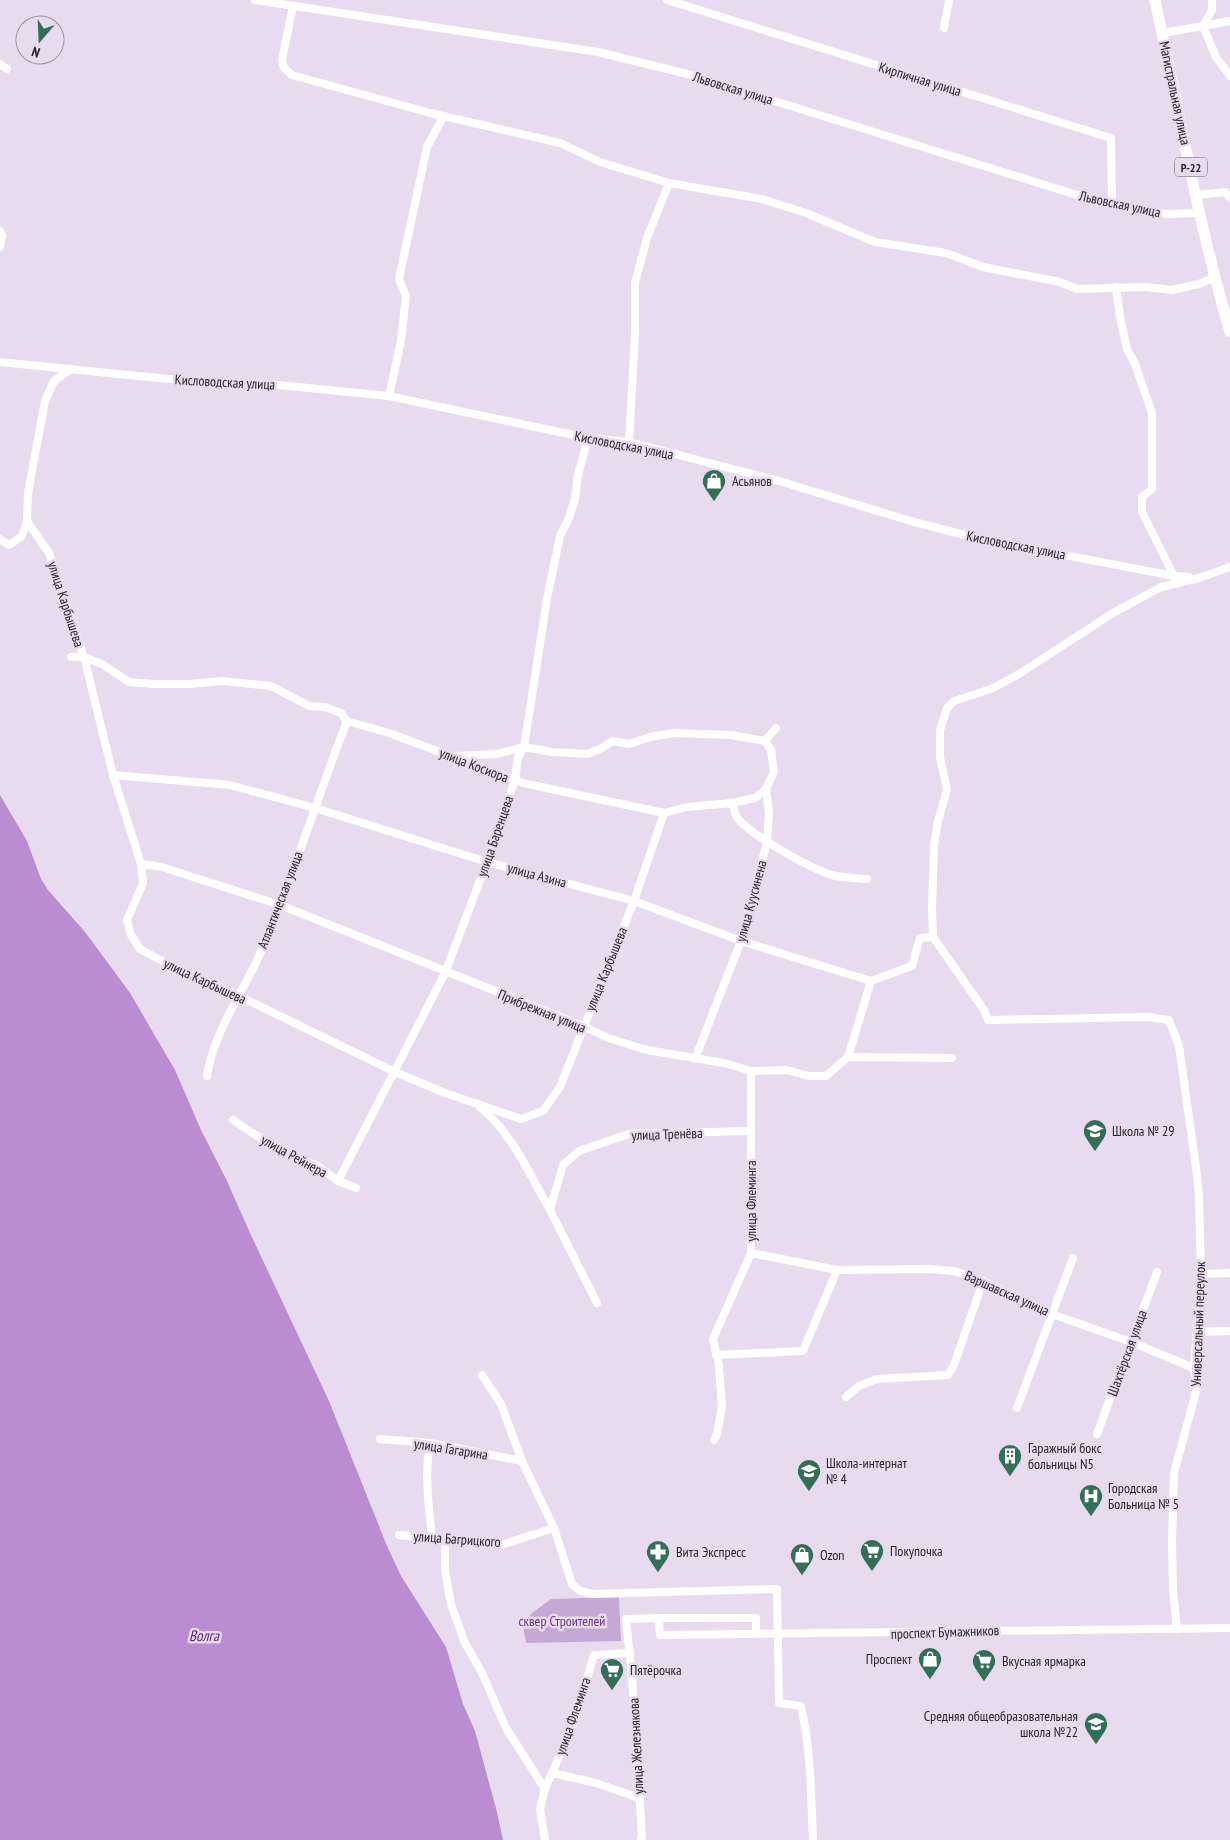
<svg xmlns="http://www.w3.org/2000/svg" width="1230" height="1840" font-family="'PT Sans Narrow',sans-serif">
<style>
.green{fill:#c5a8d3}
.water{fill:#ba8cd1}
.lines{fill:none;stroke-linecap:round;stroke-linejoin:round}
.minor{stroke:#fff;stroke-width:8}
.highway{stroke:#fff;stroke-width:11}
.labels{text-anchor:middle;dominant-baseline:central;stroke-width:5;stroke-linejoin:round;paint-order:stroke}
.shield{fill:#e8dbef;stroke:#625b66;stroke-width:1}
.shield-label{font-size:12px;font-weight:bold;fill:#29242b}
.street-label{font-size:14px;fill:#29242b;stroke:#e8dbef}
.poi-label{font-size:14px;fill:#29242b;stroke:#e8dbef;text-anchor:start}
.park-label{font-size:14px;fill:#6d3485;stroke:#e8dbef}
.water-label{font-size:15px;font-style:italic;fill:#5c2274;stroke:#e8dbef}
</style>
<rect width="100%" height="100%" fill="#e8dbef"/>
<path class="green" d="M619,1597L621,1641L526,1643L523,1626L532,1613L551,1599Z"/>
<path class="water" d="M0,795L27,841L41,879L48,890L85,932L130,993L175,1070L201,1130L227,1181L250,1233L329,1401L387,1546L401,1576L446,1647L463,1704L475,1731L497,1812L503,1840H0Z"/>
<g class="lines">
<g class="minor">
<path d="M255,0L598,52L691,75L1077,195L1149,212L1168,214L1200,213"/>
<path d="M667,0L1111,138L1112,203"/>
<path d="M1212,0V10L1203,26L1230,21"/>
<path d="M293,6L282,60L284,68L292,75L430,113L560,143L600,162L669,183L762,199L806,213L875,242L946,253L983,267L1060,282L1077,289L1145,287L1172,290L1199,284L1215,277"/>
<path d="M944,28L949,0"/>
<path d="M1163,33L1203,26L1216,57L1230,76"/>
<path d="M0,64L7,69"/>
<path d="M1197,195L1225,192L1230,198"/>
<path d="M0,231L2,236L0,247"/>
<path d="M1116,287L1120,317L1127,349L1135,364L1152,413V489L1142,497V512L1174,576"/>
<path d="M0,362L147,377L206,382L268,384L389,396L588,438L629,442L779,481L914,522L981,539L1174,576L1189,577"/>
<path d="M71,369L54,381L45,401L28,493L27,521L49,553L84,657L113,775L141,864L143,883L127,920L131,935L140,949L166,963L239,996L395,1072L445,1093L521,1119L543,1111L560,1087L634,901L664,813"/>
<path d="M389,396L401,341L406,296L399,279L427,147L443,117"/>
<path d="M629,442L635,334V283L647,238L669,183"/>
<path d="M0,539L9,545L22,536L27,521"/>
<path d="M71,657H84L102,664L129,682L153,684H190L222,681L271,686L309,706L325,707L341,713L347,721L389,733L523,783L664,813L687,807L732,803C734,807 735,814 737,817C748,834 816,872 836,876C846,878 857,878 867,879"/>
<path d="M456,756L497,754L524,747L552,752L587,754L600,749L613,741L629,744L650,737L674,733L731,735L765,741L776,728"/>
<path d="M113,775L230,785L315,808L487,862L634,901L741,941L871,981L912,966L920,938L933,937"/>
<path d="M732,803L755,798L766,789"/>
<path d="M141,864L162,867L280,905L583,1026L608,1038L647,1050L724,1063L751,1071L787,1070L809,1076H826L848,1057L952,1058"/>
<path d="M848,1057L871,981"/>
<path d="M695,1059L741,941L767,842L769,813L766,789L774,772L771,750L765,741"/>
<path d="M207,1076C214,1031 242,994 260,954C293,878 317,798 347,721"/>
<path d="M480,1107C512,1133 530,1175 550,1210"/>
<path d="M233,1120L283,1153L316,1165L338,1181L356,1188"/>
<path d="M338,1181L445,973L487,862L515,780L518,758L524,747L547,599L560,536L569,518L575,499L578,475L588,438"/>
<path d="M751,1253L837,1270L929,1269L954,1271L983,1281L1052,1314L1131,1342L1194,1368"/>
<path d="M1201,1274L1230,1273"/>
<path d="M597,1303L550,1210L563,1165L579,1151L629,1134L751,1131"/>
<path d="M1198,1332L1230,1331"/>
<path d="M716,1355L803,1351L837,1270"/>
<path d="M482,1375L501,1404L522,1461L554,1528"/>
<path d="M846,1397L859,1386L877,1379L948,1375L954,1365L983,1281"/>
<path d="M1017,1408L1073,1258"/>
<path d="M1097,1434L1157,1272"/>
<path d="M380,1439L430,1443L522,1461"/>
<path d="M714,1440L717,1434L722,1407L719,1366L713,1339L751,1253V1071"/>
<path d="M430,1443C424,1475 429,1507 432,1539"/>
<path d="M399,1535L466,1543L504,1544L554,1528L572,1584L580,1591L593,1594L777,1589L779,1703L801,1706C811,1750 811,1795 813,1840"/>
<path d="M445,1540V1571L451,1604L464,1641L482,1673L506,1728L545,1789"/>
<path d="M659,1618H756V1634"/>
<path d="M1177,1629L1173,1590L1172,1542L1174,1473L1197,1388L1194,1368L1201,1274L1199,1197L1196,1167L1179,1046L1169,1020L1148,1017L988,1020L984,1010L933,937L932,908L934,845L938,821L947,790L940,757V730L947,708L954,701L991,689L1019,674L1113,613L1161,587L1199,578L1230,567"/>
<path d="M552,1773L596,1783L639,1798"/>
<path d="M545,1840L540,1809L545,1789L572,1727L594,1655L630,1653"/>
<path d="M641,1840L642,1836L632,1676L626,1619L659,1618L660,1635L1230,1628"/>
</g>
<path class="highway" d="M1155,0C1179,111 1198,223 1230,332"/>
</g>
<defs>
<g id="shop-pin" transform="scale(1.25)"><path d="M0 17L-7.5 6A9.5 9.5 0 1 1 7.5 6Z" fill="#356e57" stroke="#e8dbef"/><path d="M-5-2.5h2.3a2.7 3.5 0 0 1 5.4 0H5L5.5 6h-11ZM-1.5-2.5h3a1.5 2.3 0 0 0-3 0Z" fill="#fff"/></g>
<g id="school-pin" transform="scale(1.25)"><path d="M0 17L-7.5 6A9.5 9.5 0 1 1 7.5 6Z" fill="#356e57" stroke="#e8dbef"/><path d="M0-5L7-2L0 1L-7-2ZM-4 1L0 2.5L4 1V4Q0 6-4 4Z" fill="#fff"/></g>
<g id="building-pin" transform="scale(1.25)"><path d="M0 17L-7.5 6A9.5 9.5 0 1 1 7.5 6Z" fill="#356e57" stroke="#e8dbef"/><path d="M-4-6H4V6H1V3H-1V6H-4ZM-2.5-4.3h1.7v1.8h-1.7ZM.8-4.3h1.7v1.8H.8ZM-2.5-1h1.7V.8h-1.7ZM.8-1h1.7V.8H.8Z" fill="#fff"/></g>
<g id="hospital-pin" transform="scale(1.25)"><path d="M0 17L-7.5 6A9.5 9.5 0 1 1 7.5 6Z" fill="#356e57" stroke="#e8dbef"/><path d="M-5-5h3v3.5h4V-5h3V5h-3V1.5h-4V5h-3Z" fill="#fff"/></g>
<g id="supermarket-pin" transform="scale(1.25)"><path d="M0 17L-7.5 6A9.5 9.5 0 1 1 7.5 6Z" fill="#356e57" stroke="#e8dbef"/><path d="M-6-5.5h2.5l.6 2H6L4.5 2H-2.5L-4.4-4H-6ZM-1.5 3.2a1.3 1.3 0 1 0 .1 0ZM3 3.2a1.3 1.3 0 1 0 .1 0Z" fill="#fff"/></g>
<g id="pharmacy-pin" transform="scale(1.25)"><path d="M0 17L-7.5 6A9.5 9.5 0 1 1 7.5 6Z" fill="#356e57" stroke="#e8dbef"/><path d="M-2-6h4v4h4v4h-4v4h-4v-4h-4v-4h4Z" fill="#fff"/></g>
</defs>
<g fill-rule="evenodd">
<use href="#shop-pin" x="714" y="481"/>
<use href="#school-pin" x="1095" y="1131"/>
<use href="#building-pin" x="1010" y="1456"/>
<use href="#school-pin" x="809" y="1471"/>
<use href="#hospital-pin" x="1091" y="1496"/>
<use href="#supermarket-pin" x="872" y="1551"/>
<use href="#pharmacy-pin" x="658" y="1552"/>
<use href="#shop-pin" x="802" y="1555"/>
<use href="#shop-pin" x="930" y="1659"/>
<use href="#supermarket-pin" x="984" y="1661"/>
<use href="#supermarket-pin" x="612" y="1670"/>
<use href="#school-pin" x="1096" y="1724"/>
</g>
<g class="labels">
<rect class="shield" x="1175" y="157.5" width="32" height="19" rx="4"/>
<g class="shield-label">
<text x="1191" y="167">Р-22</text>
</g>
<g class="street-label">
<text transform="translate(920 79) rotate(17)">Кирпичная улица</text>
<text transform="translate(733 88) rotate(17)">Львовская улица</text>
<text transform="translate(1175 93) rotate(78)">Магистральная улица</text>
<text transform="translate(1120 204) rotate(12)">Львовская улица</text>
<text transform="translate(225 382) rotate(3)">Кисловодская улица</text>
<text transform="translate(624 445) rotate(11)">Кисловодская улица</text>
<text transform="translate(1016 545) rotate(11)">Кисловодская улица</text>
<text transform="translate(66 604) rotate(72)">улица Карбышева</text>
<text transform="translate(474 765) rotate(21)">улица Косиора</text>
<text transform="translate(495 836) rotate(-71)">улица Баренцева</text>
<text transform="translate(537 875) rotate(15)">улица Азина</text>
<text transform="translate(280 900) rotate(-69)">Атлантическая улица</text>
<text transform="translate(751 901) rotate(-75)">улица Куусинена</text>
<text transform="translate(606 969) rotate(-68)">улица Карбышева</text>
<text transform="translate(205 981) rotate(25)">улица Карбышева</text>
<text transform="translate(542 1011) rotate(22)">Прибрежная улица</text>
<text transform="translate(667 1134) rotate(-2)">улица Тренёва</text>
<text transform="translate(294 1156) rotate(29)">улица Рейнера</text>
<text transform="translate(751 1201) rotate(-90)">улица Флеминга</text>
<text transform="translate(1007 1293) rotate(24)">Варшавская улица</text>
<text transform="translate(1198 1324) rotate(-88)">Универсальный переулок</text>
<text transform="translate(1127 1353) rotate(-70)">Шахтёрская улица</text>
<text transform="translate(451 1449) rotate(9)">улица Гагарина</text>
<text transform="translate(457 1539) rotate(4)">улица Багрицкого</text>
<text transform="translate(945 1632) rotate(-2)">проспект Бумажников</text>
<text transform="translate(573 1716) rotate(-71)">улица Флеминга</text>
<text transform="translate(636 1746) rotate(-93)">улица Железнякова</text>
</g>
<g class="poi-label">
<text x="732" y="481">Асьянов</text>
<text x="1112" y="1131">Школа № 29</text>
<text x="1028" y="1448">Гаражный бокс<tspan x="1028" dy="16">больницы N5</tspan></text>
<text x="826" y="1463">Школа-интернат<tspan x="826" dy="16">№ 4</tspan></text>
<text x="1108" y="1488">Городская<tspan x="1108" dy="16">Больница № 5</tspan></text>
<text x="890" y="1551">Покупочка</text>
<text x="676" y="1552">Вита Экспресс</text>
<text x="820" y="1555">Ozon</text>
<text x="912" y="1659" text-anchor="end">Проспект</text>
<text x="1002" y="1661">Вкусная ярмарка</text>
<text x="630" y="1670">Пятёрочка</text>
<text x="1078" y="1716" text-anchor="end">Средняя общеобразовательная<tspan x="1078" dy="16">школа №22</tspan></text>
</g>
<g class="park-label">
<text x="562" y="1621">сквер Строителей</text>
</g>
<g class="water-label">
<text x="204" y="1635">Волга</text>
</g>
</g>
<g transform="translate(40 40) rotate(199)"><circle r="24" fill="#e8dbef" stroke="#9c92a1"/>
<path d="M0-4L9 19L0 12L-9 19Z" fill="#356e57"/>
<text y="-8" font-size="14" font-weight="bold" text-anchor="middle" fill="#29242b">N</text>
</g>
</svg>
